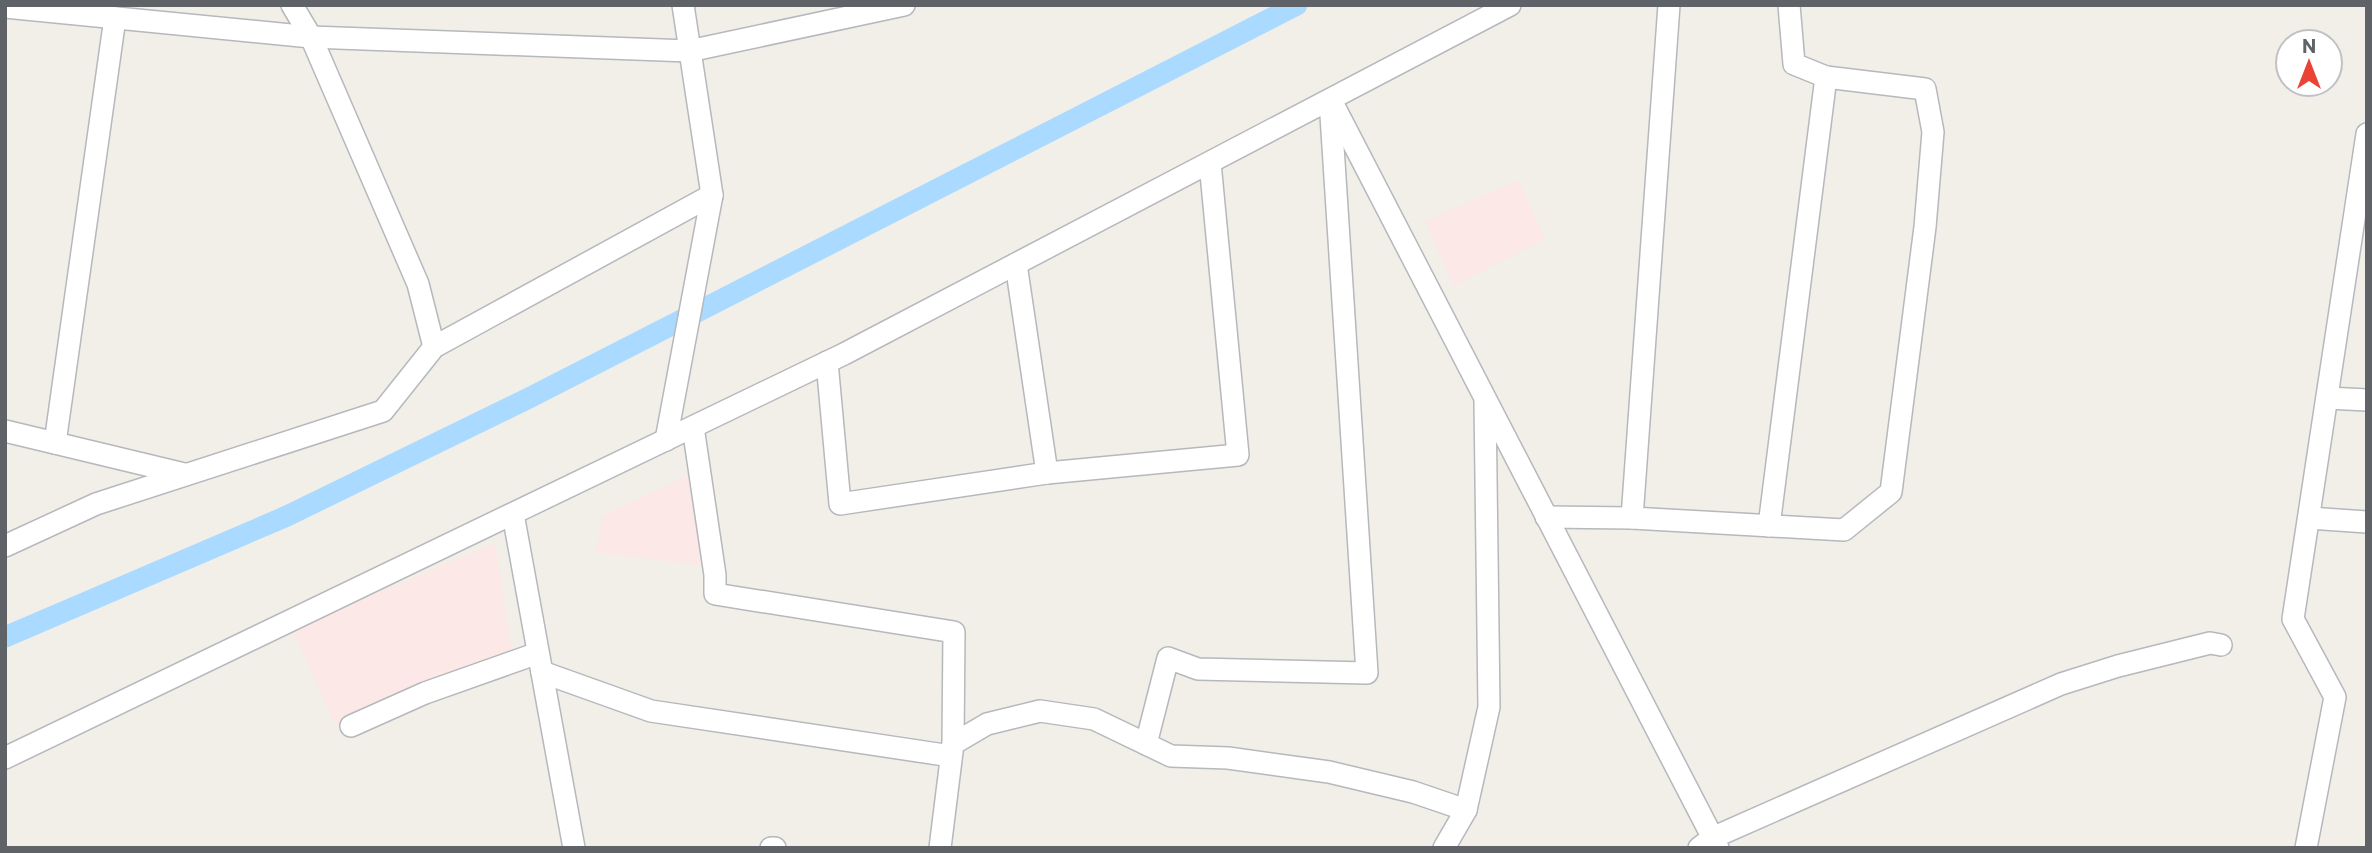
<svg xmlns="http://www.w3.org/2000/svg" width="2372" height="853" font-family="Commissioner,sans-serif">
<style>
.medical{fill:#fce8e6}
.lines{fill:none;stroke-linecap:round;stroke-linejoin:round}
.canal{stroke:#aadaff;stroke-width:21}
.minor-casing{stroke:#b5b8bc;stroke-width:24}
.minor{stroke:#fff;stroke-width:21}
</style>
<rect width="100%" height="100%" fill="#f1efe8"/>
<g class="medical">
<path d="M1518,180L1545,239L1454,286L1425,221Z"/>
<path d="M694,472L707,566L596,552L602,516Z"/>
<path d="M495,543L514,665L335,725L292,629Z"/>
</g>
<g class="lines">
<path class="canal" d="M5,637L287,516L529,398L1297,5"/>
<g class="minor-casing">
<g id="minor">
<path d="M292,5L311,37L689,51L904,5"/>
<path d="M1669,5L1632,518L1844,530L1891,492L1925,227L1933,132L1925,89L1826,77"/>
<path d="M5,7L311,37L418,284L434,347"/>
<path d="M1335,108L1718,848"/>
<path d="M1016,264L1047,473L1238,455L1210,163"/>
<path d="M827,362L840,504L1047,473"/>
<path d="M2327,398L2367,400"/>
<path d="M693,427L715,575V594L954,632L953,744"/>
<path d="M5,431L184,474"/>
<path d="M666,440L712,195"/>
<path d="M55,443L115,18"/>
<path d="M513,514L574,848"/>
<path d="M1546,517L1632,518"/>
<path d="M2309,518L2367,522"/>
<path d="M1769,526L1826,77L1794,64L1789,5"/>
<path d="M5,546L96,504L383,411L434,347L712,195L683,5"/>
<path d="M542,672L651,711L951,756"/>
<path d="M351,726L425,693L538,653"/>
<path d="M1146,744L1168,658L1198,669L1367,673L1330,100"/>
<path d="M5,758L844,354L1510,5"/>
<path d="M1466,810L1489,707L1485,401"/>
<path d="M771,848H775"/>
<path d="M940,848L953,744L987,724L1040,711L1094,719L1171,756L1228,758L1329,772L1413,792L1466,810L1444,848"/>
<path d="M1699,848L1712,838L2061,684L2118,666L2210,643L2221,645"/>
<path d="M2306,848L2335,697L2293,619L2367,134"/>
</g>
</g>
<use href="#minor" class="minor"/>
</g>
<rect width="2372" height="853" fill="none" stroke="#5f6368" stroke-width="14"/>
<g transform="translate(2309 63)"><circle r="33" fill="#ffffff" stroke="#bfc1c3" stroke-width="2"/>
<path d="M0-5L12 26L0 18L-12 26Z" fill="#ea4335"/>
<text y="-10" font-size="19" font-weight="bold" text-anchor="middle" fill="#5f6368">N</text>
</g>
</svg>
